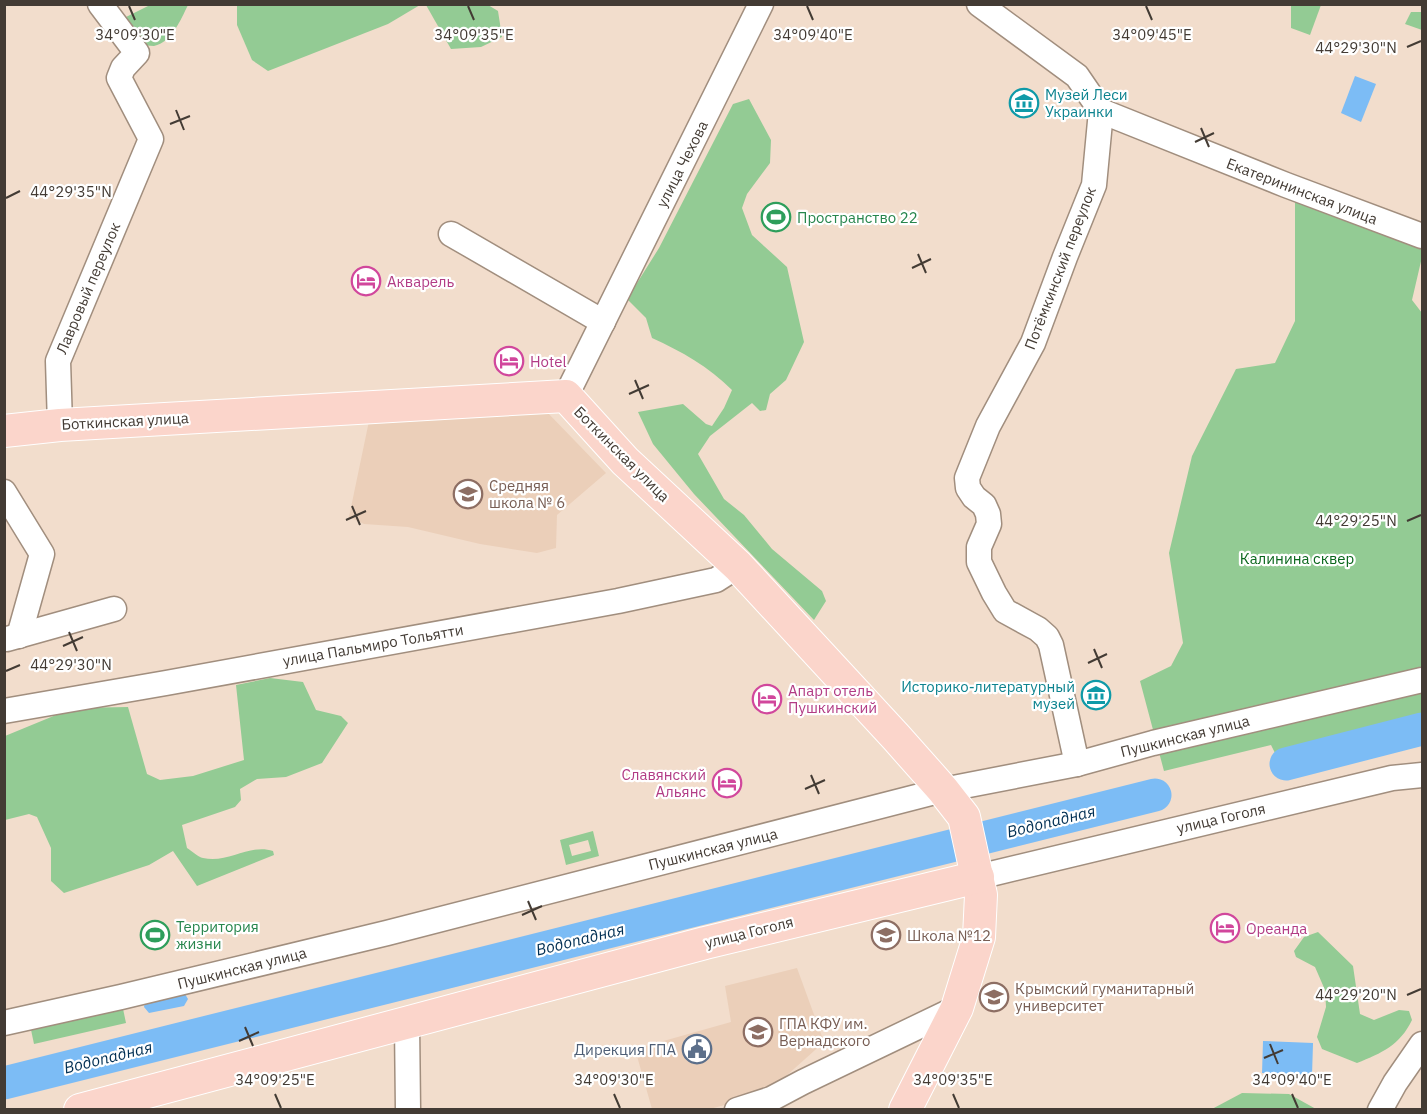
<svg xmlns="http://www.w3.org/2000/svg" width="1427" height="1114" font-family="'IBM Plex Sans',sans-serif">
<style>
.built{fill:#ebcfb9}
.green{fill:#93cb94;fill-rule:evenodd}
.water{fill:#7cbcf5}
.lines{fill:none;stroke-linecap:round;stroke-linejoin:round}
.river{stroke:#7cbcf5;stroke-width:33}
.minor-casing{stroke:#a18e7e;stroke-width:27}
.major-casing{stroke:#fff;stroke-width:34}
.minor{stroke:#fff;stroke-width:24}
.major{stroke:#fbd5cb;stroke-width:32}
.ticks{fill:none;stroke:#433b34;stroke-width:2}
.labels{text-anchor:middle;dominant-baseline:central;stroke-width:4.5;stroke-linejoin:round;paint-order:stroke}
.culture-label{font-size:15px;fill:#0d838f;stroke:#fff;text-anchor:start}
.street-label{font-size:15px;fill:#433b34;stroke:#fff}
.leisure-label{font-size:15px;fill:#27864d;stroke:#fff;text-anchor:start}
.hotel-label{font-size:15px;fill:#b23c85;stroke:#fff;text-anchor:start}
.education-label{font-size:15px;fill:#785e54;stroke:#fff;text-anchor:start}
.park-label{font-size:15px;fill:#0b671d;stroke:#fff}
.service-label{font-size:15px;fill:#4e5e75;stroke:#fff;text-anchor:end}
.water-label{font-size:16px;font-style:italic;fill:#002f53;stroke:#fff}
.ticks-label{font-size:15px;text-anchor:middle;fill:#433b34;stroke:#fff;stroke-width:4.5;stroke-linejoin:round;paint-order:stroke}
</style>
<rect width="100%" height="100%" fill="#f2ddcc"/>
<g class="built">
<path d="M546,411L606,473L557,515L556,548L537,553L480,544L408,527L364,524L349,517L369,421Z"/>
<path d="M797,968L824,1042L766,1094L706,1110L652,1109L635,1049L731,1022L725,986Z"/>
</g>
<g class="green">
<path d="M150,5H188C181,19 172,42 154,46C149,46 143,45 139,45L129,34L126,17Z"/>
<path d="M237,5L238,4L420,5L388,24L268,71L252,60L237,25Z"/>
<path d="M426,5H488L498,11L502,37L481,47L451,49Z"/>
<path d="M1291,5H1321L1310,35L1291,28Z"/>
<path d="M1411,12H1422V30L1405,24Z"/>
<path d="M749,99L771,140L770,163L747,194L742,208L752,235L787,267L804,342L786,380L770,394L766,410L760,411L752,403L710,436L698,454L724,499L744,515L772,549L822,591L826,601L814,620L694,494L653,444L638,412L683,404L706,424L712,426L724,408L732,390C709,367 681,351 652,338L646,318L627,299L659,248L733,104Z"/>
<path d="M1295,197L1422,245V257L1412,300L1422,313V723L1276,755L1271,745L1164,771L1140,681L1171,666L1183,643L1169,553L1192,456L1236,369L1275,363L1295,321Z"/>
<path d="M270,678L303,682L316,710L341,716L348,723L322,763L286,777L257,779L240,789L241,800L235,807L182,825L187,848C192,851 198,857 203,858C228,864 250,843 273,851L274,855L197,886L173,851L149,865L64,893L51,881V848L37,817L29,814L5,820V736L73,708L128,707L147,774L160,780L193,776L244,760L236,685Z"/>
<path d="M593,831L599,856L566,865L560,840ZM588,840L591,851L572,856L569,845Z"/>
<path d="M1318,932L1353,966L1360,1014L1374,1020L1399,1010L1409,1011L1412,1020C1400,1045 1382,1053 1357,1063L1322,1049L1317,1037L1326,1007L1325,990L1315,967L1296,957L1294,951L1304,937Z"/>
<path d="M122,1004L126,1023L34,1044L30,1025Z"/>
<path d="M1242,1093L1289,1094L1316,1109H1212Z"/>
</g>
<g class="water">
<path d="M1355,76L1376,84L1361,122L1341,113Z"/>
<path d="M185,994L188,999L184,1006L149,1013L144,1007L145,1002Z"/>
<path d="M1263,1041L1313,1043L1312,1075L1262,1073Z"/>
</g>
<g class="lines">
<g class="river">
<path d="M1286,764L1422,729"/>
<path d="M4,1083L1155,795"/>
</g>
<g class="minor-casing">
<g id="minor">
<path d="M979,4L1077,76L1101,111L1286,185L1422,236"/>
<path d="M451,234L603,322"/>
<path d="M566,396L761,4"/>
<path d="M60,425L58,361L151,139L119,78L123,68L137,53L100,4"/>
<path d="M4,492L42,554L19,636"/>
<path d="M7,639L114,609"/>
<path d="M4,711L166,683L618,601L716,580L738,566"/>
<path d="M1077,764L1051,645L1047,637L1038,629L1005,611L994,593L979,562V547L989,524L988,514L984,505L974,497L968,488L967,478L988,426L1033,343L1065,257L1094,185L1101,111"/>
<path d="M978,877L1392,778L1422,775"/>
<path d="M4,1023L121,997L387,933L943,790L1077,764L1153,743L1422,680"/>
<path d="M407,1023L408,1110"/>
<path d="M737,1110L771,1099L803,1082L957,1008"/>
<path d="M1380,1110L1395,1083L1422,1044"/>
</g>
</g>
<g class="major-casing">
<g id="major">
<path d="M4,431L60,425L566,396L625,461L738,566L896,737L943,790L964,817L981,895L979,937L957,1008L905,1110"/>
<path d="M80,1110L705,943L978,877"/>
</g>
</g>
<use href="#minor" class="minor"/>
<use href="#major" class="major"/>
</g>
<path class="ticks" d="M129,6L135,20M468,6L474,20M807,6L813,20M1146,6L1152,20M1407,47L1421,41M176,110L184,130M170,124L190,116M1201,128L1209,147M1195,142L1214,133M6,198L20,191M918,254L926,273M912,268L931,259M635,380L643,399M629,394L649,385M352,506L360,525M346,520L366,511M1407,521L1421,515M69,632L77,651M63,646L83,637M1094,649L1102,668M1088,663L1107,654M6,671L20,665M811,775L819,794M805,789L825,780M528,901L536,920M522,915L542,906M1407,995L1421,989M245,1027L253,1046M239,1041L259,1032M1270,1044L1278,1064M1264,1058L1283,1050M275,1094L281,1108M614,1094L620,1108M953,1094L959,1108M1292,1094L1298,1108"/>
<defs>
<g id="museum-ring" transform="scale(1.5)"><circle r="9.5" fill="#fff" stroke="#0f9aa8" stroke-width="1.5"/><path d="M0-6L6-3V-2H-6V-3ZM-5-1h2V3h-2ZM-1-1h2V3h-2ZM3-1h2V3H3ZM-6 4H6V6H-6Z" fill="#0f9aa8"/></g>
<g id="stadium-ring" transform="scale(1.5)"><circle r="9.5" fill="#fff" stroke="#2e9e5b" stroke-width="1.5"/><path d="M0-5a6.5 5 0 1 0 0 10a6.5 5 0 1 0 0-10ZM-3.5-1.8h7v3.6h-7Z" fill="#2e9e5b"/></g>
<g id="hotel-ring" transform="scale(1.5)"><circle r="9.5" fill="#fff" stroke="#d1479c" stroke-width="1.5"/><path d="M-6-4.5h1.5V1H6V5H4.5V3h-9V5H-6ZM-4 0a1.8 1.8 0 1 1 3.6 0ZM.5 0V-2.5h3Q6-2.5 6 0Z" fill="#d1479c"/></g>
<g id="school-ring" transform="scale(1.5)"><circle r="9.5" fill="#fff" stroke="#8d6e63" stroke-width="1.5"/><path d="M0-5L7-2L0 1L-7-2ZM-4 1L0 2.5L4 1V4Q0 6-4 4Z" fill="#8d6e63"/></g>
<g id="university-ring" transform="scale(1.5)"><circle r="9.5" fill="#fff" stroke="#8d6e63" stroke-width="1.5"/><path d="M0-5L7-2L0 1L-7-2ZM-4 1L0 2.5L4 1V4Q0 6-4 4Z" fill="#8d6e63"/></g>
<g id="civic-ring" transform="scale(1.5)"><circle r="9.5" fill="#fff" stroke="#5c6f8a" stroke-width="1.5"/><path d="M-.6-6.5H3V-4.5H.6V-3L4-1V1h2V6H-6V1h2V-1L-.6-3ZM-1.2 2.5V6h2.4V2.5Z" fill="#5c6f8a"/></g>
</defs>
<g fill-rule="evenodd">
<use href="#museum-ring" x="1024" y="103"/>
<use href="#stadium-ring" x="776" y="217"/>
<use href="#hotel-ring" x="366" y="281"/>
<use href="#hotel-ring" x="509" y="361"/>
<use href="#school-ring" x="468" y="494"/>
<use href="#museum-ring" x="1096" y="695"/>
<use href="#hotel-ring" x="767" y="699"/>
<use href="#hotel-ring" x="727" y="783"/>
<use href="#hotel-ring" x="1225" y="928"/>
<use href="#stadium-ring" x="155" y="935"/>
<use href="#school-ring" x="886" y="935"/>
<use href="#university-ring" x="994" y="997"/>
<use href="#university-ring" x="758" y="1032"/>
<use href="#civic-ring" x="697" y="1049"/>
</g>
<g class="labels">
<g class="culture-label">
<text x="1045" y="94">Музей Леси<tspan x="1045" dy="17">Украинки</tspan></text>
<text x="1075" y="686" text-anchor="end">Историко-литературный<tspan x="1075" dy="17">музей</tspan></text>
</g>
<g class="street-label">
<text transform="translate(682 164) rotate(-63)">улица Чехова</text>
<text transform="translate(1302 191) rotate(21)">Екатерининская улица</text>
<text transform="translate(1060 268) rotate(-69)">Потёмкинский переулок</text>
<text transform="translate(88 288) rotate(-67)">Лавровый переулок</text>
<text transform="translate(125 421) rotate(-3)">Боткинская улица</text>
<text transform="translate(622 454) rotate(45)">Боткинская улица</text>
<text transform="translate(373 645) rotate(-10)">улица Пальмиро Тольятти</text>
<text transform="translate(1185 736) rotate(-14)">Пушкинская улица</text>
<text transform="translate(1221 818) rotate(-13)">улица Гоголя</text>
<text transform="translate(713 849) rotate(-14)">Пушкинская улица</text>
<text transform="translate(749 932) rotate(-14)">улица Гоголя</text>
<text transform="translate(242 968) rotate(-14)">Пушкинская улица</text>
</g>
<g class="leisure-label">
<text x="797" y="217">Пространство 22</text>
<text x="176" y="926">Территория<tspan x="176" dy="17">жизни</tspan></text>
</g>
<g class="hotel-label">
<text x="387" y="281">Акварель</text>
<text x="530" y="361">Hotel</text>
<text x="788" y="690">Апарт отель<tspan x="788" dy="17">Пушкинский</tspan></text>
<text x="706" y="774" text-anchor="end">Славянский<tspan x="706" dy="17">Альянс</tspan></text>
<text x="1246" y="928">Ореанда</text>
</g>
<g class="education-label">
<text x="489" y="485">Средняя<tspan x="489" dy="17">школа № 6</tspan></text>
<text x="907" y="935">Школа №12</text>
<text x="1015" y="988">Крымский гуманитарный<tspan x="1015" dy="17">университет</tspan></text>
<text x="779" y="1023">ГПА КФУ им.<tspan x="779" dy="17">Вернадского</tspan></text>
</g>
<g class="park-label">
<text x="1297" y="558">Калинина сквер</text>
</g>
<g class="service-label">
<text x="676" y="1049">Дирекция ГПА</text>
</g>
<g class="water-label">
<text transform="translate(1051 821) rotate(-14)">Водопадная</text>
<text transform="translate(580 939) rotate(-14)">Водопадная</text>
<text transform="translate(108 1057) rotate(-14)">Водопадная</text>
</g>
</g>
<g class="ticks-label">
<text x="135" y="40">34°09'30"E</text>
<text x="474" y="40">34°09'35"E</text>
<text x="813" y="40">34°09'40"E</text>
<text x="1152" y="40">34°09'45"E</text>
<text x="1356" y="53">44°29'30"N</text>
<text x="71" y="197">44°29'35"N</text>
<text x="1356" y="526">44°29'25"N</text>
<text x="71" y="670">44°29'30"N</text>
<text x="1356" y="1000">44°29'20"N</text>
<text x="275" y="1085">34°09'25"E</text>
<text x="614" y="1085">34°09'30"E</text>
<text x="953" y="1085">34°09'35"E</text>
<text x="1292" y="1085">34°09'40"E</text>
</g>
<rect width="1427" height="1114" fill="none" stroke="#433b34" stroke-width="12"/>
</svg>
